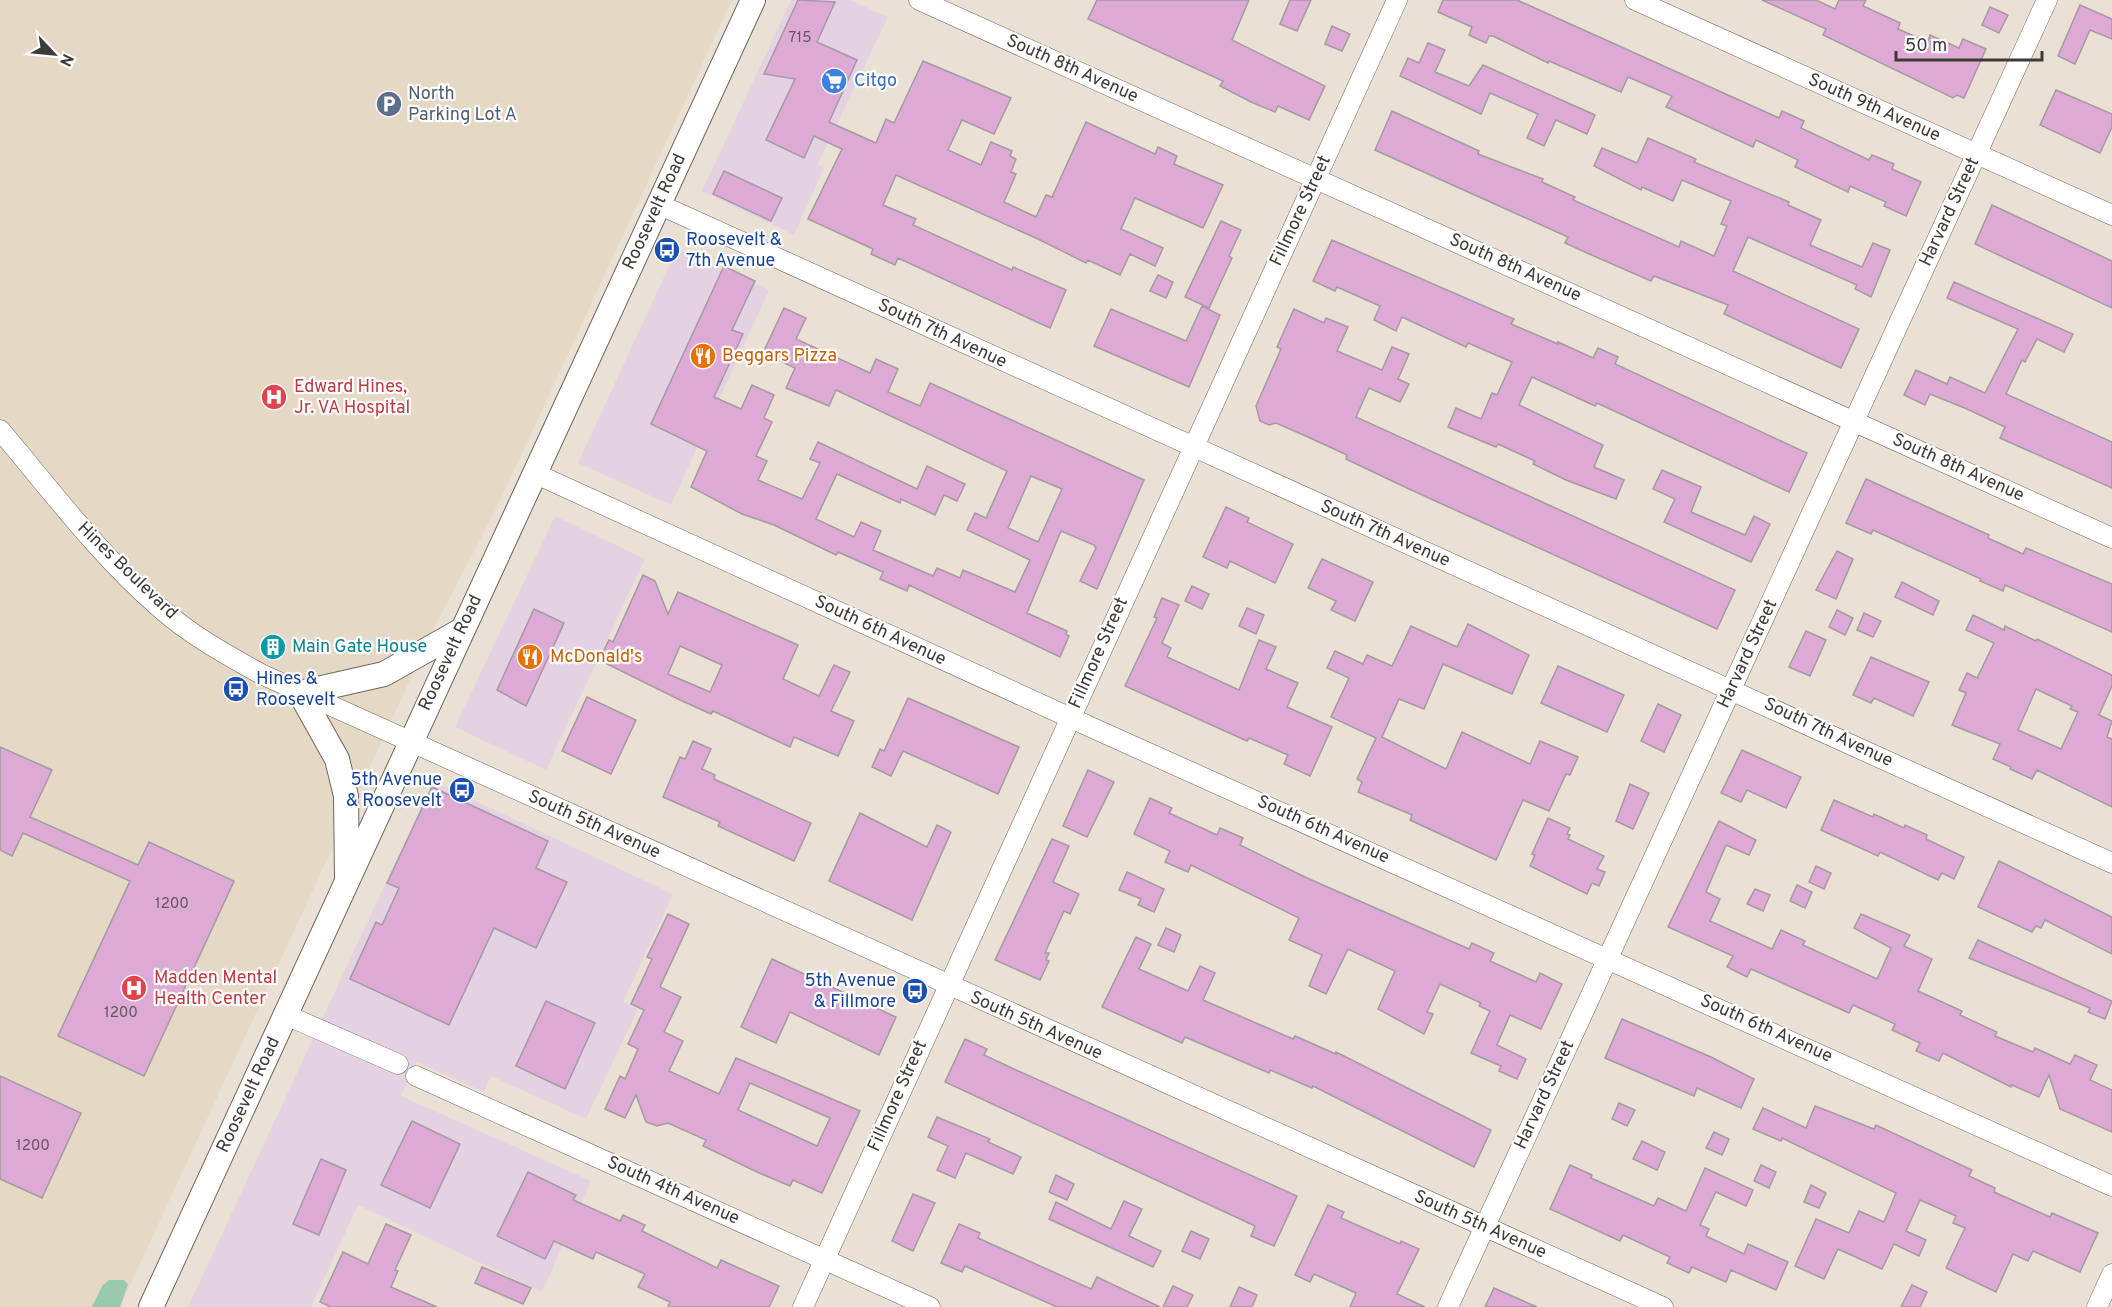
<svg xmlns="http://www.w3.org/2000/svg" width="2112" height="1307" font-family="Overpass,sans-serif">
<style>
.commercial{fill:#e4d2e3}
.built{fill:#e5d8c4}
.green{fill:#97caae}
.building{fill:#dcaad5;stroke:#a599a3;stroke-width:1.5;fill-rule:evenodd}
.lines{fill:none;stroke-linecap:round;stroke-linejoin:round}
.minor-casing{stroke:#6e665b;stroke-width:21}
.major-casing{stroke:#6e665b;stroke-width:26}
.minor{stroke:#fff;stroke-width:20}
.major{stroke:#fff;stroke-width:24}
.labels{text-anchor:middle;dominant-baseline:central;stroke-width:4.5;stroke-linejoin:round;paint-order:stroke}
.number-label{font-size:15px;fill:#66565d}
.street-label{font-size:18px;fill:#3e3a35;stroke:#fff}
.shop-label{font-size:18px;fill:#366cbe;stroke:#fff;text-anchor:start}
.service-label{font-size:18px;fill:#4e5e75;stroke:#fff;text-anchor:start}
.transit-label{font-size:18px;fill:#164399;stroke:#fff;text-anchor:start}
.food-label{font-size:18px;fill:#c56008;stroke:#fff;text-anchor:start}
.health-label{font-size:18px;fill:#be3a42;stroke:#fff;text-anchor:start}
.culture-label{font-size:18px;fill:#0d838f;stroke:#fff;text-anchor:start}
</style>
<rect width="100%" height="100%" fill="#eae1d4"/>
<g class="commercial">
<path d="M791,0H850L888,17L818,164L824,168L794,235L702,191Z"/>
<path d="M677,249L769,290L671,505L578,463Z"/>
<path d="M555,516L645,559L546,770L455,727Z"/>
<path d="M433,781L673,894L623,1002L638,1009L586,1119L491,1076L484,1092L417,1062L401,1096L591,1181L542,1292L358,1205L311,1307H188Z"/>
</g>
<path class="built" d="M0,0H732L498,505L435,626L120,1307H0Z"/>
<path class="green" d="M109,1280H124L128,1284L120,1307H92L102,1286Z"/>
<g class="building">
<path d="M798,0L835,2L817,42L857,60L829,122L876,143L886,119L894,123L923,61L1011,98L994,134L962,120L948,150L981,165L991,142L1012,151L1010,156L1016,159L1011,172L1016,174L1004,202L1036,217L1046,195L1052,197L1086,122L1155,154L1158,147L1177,156L1174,164L1223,185L1203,228L1135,198L1121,229L1163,248L1155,266L1130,254L1120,275L1088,260L1086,263L1038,239L896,175L883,205L916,219L913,225L1012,270L1013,267L1066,290L1050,328L898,258L895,265L871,254L873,249L808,219L842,149L814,136L804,158L766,140L795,79L764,74Z"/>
<path d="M1097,0H1249L1232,40L1325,86L1309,120L1278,106L1275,112L1251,102L1220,86L1223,81L1088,19Z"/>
<path d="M1290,0H1311L1297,31L1280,24Z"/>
<path d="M1443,0H1517L1779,118L1782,111L1804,121L1801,128L1869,160L1872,155L1894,164L1892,169L1921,182L1906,216L1884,206L1886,202L1850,186L1848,192L1795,167L1798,160L1756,140L1753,147L1666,107L1672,96L1628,77L1621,92L1549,61L1548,63L1493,36H1489L1486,43L1469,35L1472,27L1438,12Z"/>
<path d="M1762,0H1816L1835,9L1839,0H1866L1863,6L1900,23L1898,29L1928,42L1930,35L1959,48L1963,39L1986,49L1964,98L1957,95L1953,98L1823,35L1826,29Z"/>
<path d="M2080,5L2112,19V39L2090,30L2075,64L2058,56Z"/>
<path d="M1990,7L2008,15L1999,33L1982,25Z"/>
<path d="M1332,26L1350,34L1342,51L1325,44Z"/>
<path d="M1428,43L1445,50L1435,72L1469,86L1483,65L1595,115L1587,134L1556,120L1544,146L1527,138L1538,114L1490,93L1481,114L1400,76L1408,58L1419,63Z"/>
<path d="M2056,90L2112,114V127L2100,153L2040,125Z"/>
<path d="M1392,111L1479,151L1478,154L1543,179L1542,182L1575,197L1573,200L1679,247L1681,241L1714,256L1727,226L1721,224L1731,201L1682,180L1673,201L1642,187L1641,190L1594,166L1602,148L1637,163L1648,138L1696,159L1694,162L1789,202L1788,205L1821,220L1810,245L1862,267L1873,243L1890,250L1871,297L1855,289L1857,285L1748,237L1733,271L1859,329L1841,368L1724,314L1728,305L1654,276L1651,281L1587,253L1565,243L1568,237L1375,150Z"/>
<path d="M724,171L782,198L771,221L713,194Z"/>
<path d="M1992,205L2112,261V308L1975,244Z"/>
<path d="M1221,221L1241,230L1229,256L1232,258L1209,308L1185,297Z"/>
<path d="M1332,240L1514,319L1511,324L1558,344V342L1593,358L1598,348L1618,357L1615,364L1807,453L1789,492L1597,403L1595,406L1532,377L1519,405L1603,445L1594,467L1624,480L1616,499L1566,480L1533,464L1535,461L1498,444L1496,447L1448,427L1456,408L1481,419L1492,393L1497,395L1512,362L1468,343L1466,347L1402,317L1396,331L1374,320L1380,306L1337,287L1335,291L1313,281Z"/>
<path d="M724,266L755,281L732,330L743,334L714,397L741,409L752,385L774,395L764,418L772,422L756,456L767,461L758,480L802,499L820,463L810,459L818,442L917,489L927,466L965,484L957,501L944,495L935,515L901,499L900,503L837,474L816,519L854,537L861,522L881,531L873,550L933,576L937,568L960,578L963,570L1015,592L1030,560L967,530L975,513L986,518L1007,471L836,390L829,406L786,388L795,368L763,353L784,308L806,318L796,339L870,373L876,359L898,369L888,392L920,406L930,383L1144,480L1097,589L1080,581L1096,548L1094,545L1061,531L1027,613L1067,631L1066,634L1069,636L1060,657L909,585L907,591L880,579L883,572L838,552L836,555L774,525L742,514L691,487L707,451L651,424ZM1031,476L1062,489L1038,542L1008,528Z"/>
<path d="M1158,275L1173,282L1166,298L1150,291Z"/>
<path d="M1954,282L2073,334L2064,352L2037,339L2025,362L2022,360L2006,394L2112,442V488L2000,438L2005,427L1967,409L1930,394L1925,405L1904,395L1916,370L1947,384L1950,377L1985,393L2018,329L1947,298Z"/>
<path d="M1202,306L1220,315L1189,387L1094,346L1111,309L1186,341Z"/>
<path d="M1294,309L1324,323L1326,318L1348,327L1337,351L1382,370L1392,347L1409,354L1398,379L1409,384L1400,402L1369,388L1356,417L1735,590L1717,629L1409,489L1346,459L1347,455L1308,437L1276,423L1269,425L1260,421L1256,406L1281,349L1277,347Z"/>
<path d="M1662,470L1701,487L1691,512L1745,535L1754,516L1770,524L1751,562L1664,522L1675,499L1653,489Z"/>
<path d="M1866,479L1989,535L1988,538L2023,554L2026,548L2112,584V632L2005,585L2003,591L1980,581L1981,579L1873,530L1871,534L1846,523Z"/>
<path d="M1226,507L1249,518L1247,522L1293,544L1275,583L1230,561L1227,568L1203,557Z"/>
<path d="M1837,551L1853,559L1836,599L1816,590Z"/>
<path d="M1322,559L1373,582L1355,621L1331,610L1336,601L1308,588Z"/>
<path d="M643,575L655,581L668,614L678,592L798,645L783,679L819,696L834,665L850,672L831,711L854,721L838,756L794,737L790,747L713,711L711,714L680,700L599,660L609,640L613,642ZM680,646L722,665L710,692L668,674Z"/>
<path d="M1902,582L1939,601L1933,615L1895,597Z"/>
<path d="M1192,586L1209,594L1202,609L1185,601Z"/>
<path d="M1162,598L1179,605L1162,643L1171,648L1167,657L1239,690L1259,640L1276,647L1266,669L1298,683L1287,707L1332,727L1310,776L1284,764L1288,755L1249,738L1247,741L1125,686L1157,618L1154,617Z"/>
<path d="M1247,608L1264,615L1256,634L1239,626Z"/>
<path d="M534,609L564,623L526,706L497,690Z"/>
<path d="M1837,610L1853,618L1845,635L1829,627Z"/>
<path d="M1864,613L1881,621L1873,637L1857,630Z"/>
<path d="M1973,615L2004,630L2005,626L2036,641L2037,639L2112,675V686L2099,715L2112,721L2107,737L2112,739V807L2037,770L2032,779L2010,769L2011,767L1993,759L2000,744L1952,725L1966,693L1959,690L1967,673L1977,678L1994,643L1966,630ZM2036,689L2072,706L2070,709L2078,712L2061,749L2018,730Z"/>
<path d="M1468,624L1529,655L1512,694L1443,664L1424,709L1399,699L1382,737L1446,769L1462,732L1530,764L1540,741L1578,757L1570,775L1566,774L1549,811L1523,800L1496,860L1410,820L1412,815L1358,792L1362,782L1357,779L1376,738L1331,717L1349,678L1327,668L1335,651L1363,664L1367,655L1392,666L1411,626L1457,647Z"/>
<path d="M1806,631L1826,640L1810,676L1789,667Z"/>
<path d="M1871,657L1929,682L1913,716L1874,698L1871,703L1853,695Z"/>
<path d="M1558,666L1624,695L1607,732L1541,703Z"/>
<path d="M587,697L636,720L611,774L562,751Z"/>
<path d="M908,698L1019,747L998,794L903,751L891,776L872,767L880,749L884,751Z"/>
<path d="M1658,704L1681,715L1664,752L1641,741Z"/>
<path d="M693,741L711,749L702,769L715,775L714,779L811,823L794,861L718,826L720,822L663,797L680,757L685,759Z"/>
<path d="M0,747L52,770L30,817L138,865L149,842L234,881L144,1076L58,1036L130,881L23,833L12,856L0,850Z"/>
<path d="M1742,750L1801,777L1786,808L1747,790L1741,802L1721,793Z"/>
<path d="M1088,770L1114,782L1087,837L1063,826Z"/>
<path d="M1630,784L1649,793L1633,829L1616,821Z"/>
<path d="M432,787L548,841L536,868L567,882L536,948L494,928L449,1025L350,979L376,922L382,925L399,888L387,883Z"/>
<path d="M1150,798L1172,808L1169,813L1217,835L1220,828L1243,838L1240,845L1307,878L1469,949L1472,943L1494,953L1490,961L1536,982L1540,973L1562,984L1541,1029L1510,1015L1497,1045L1526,1059L1517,1079L1499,1071L1501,1066L1471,1053L1490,1011L1479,1006L1481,1003L1440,984L1427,1012L1433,1014L1424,1034L1378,1009L1395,971L1348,949L1326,994L1309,986L1322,955L1289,940L1299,918L1191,865L1188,872L1165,862L1170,851L1134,834Z"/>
<path d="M1834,800L1873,817L1874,814L1904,828L1905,825L1927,835L1926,839L1964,857L1954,879L1942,873L1938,880L1880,852L1878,856L1821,830Z"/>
<path d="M860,813L927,847L937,825L951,832L912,920L829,881Z"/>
<path d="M1548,818L1570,828L1567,834L1570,835L1568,839L1604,856L1597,869L1605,872L1599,886L1592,883L1587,894L1530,866L1535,855L1532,854Z"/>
<path d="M1719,821L1756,840L1749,855L1726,845L1706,892L1720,899L1710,921L1772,949L1781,930L1805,941L1803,945L1877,979L1891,948L1854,928L1861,914L1910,935L1904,946L1932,959L1918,991L1962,1011L1960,1015L1997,1032L1995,1036L2033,1052L2035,1048L2070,1064L2075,1055L2097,1065L2090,1080L2112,1090V1132L2060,1109L2049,1075L2039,1097L2012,1085L2011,1087L1943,1053L1939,1061L1916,1051L1920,1043L1892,1030L1895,1024L1853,1005L1849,1013L1751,969L1747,977L1727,967L1733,956L1668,927Z"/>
<path d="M1052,839L1069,846L1053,882L1079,894L1070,914L1064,911L1045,953H1049L1046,960L1049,961L1040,980L995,960Z"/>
<path d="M1999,861L2112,917V954L2045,920L2041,928L2036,926L2032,932L1978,907Z"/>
<path d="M1816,866L1831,873L1824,889L1809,882Z"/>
<path d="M1127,872L1164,889L1154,912L1138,905L1141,899L1119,890Z"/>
<path d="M1797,885L1812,892L1805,908L1790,901Z"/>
<path d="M1755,889L1770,895L1763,911L1747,904Z"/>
<path d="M668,914L689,924L660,987L681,997L664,1032L683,1041L669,1071L719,1094L736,1058L860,1111L822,1193L793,1180L790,1186L757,1172L703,1146L706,1140L668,1123L657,1126L646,1122L636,1095L625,1118L605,1109L620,1076L625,1079L638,1049L628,1044L644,1010L631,1004L652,959L647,957ZM750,1083L830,1118L817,1146L738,1110Z"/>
<path d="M1166,928L1181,935L1174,952L1158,945Z"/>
<path d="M1136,937L1151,944L1139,969L1188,991L1200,966L1215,973L1203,1000L1293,1039L1295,1036L1336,1054V1052L1491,1130L1474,1167L1313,1086L1312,1088L1270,1070L1269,1073L1185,1037L1182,1043L1102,1007Z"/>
<path d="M1978,940L2112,1001L2105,1019L2088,1012L2090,1008L1969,958Z"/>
<path d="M772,959L896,1017L879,1055L790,1012L776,1043L741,1027Z"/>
<path d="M546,1001L595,1023L565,1089L516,1066Z"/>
<path d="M1622,1019L1711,1057L1754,1079L1741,1108L1697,1088L1694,1096L1605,1058Z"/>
<path d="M965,1039L987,1049L984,1055L1016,1070L1297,1196L1274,1246L1251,1236L1255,1226L945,1082Z"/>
<path d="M0,1076L81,1113L42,1198L0,1179Z"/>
<path d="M1619,1103L1635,1110L1627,1126L1612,1119Z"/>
<path d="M1815,1106L1874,1129L1876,1125L1972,1170L1969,1176L1995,1188L1994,1192L2050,1217L2052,1213L2098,1233L2080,1272L2033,1251L2028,1261L2013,1254L1996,1292L1946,1268L1965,1228L1953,1223L1956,1216L1920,1200L1906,1231L1926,1240L1919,1256L1894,1244L1882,1269L1838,1249L1824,1279L1795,1266L1816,1219L1849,1233L1859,1211L1884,1222L1896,1193L1782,1138L1781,1141L1753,1129L1763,1108L1806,1128Z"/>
<path d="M937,1117L990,1139L988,1142L1021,1157L1013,1174L966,1153L955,1178L937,1170L948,1146L928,1137Z"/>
<path d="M412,1121L460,1144L430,1208L381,1185Z"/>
<path d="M1714,1132L1729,1139L1722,1155L1706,1148Z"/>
<path d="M1642,1141L1665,1152L1657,1170L1633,1159Z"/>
<path d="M321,1159L346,1170L319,1235L293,1224Z"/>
<path d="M1570,1165L1592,1175L1591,1178L1654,1206L1658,1198L1686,1211L1705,1168L1753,1190L1746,1206L1716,1192L1700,1225L1709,1229L1706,1236L1744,1254L1748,1244L1788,1262L1776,1290L1731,1270L1726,1282L1692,1267L1689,1273L1667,1263L1670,1257L1623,1235L1620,1241L1550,1209Z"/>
<path d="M1761,1165L1776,1172L1769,1188L1754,1181Z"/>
<path d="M528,1172L576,1195L573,1200L620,1221L623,1215L645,1225L642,1231L717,1268L721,1260L779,1286L769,1307H668L670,1302L638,1287L645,1274L596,1252L593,1259L554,1241L545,1259L497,1236Z"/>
<path d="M1056,1175L1074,1184L1067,1200L1049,1192Z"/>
<path d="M1811,1185L1826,1193L1819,1208L1804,1202Z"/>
<path d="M913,1194L935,1203L913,1251L892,1241Z"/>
<path d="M1124,1201L1142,1209L1129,1236L1161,1251L1153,1267L1049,1219L1056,1202L1111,1229Z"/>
<path d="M1328,1205L1344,1212L1341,1218L1400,1244L1401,1241L1419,1249L1397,1294L1425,1307H1350L1356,1293L1314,1274L1310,1282L1295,1275Z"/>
<path d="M386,1224L411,1235L395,1270L398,1271L391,1287L437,1307H331L320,1302L343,1252L368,1264Z"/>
<path d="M959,1224L980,1233L978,1238L1091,1289L1097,1277L1160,1307H1057L965,1266L962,1272L941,1263Z"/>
<path d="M1191,1231L1209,1239L1200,1259L1182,1251Z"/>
<path d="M482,1267L531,1288L523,1304L475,1283Z"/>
<path d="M1912,1285L1927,1292L1920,1307H1901Z"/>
<path d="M1173,1286L1193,1295L1187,1307H1163Z"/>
<path d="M1239,1287L1257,1295L1252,1307H1230Z"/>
<path d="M1494,1288L1537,1307H1485Z"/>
</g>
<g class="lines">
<g class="minor-casing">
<g id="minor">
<path d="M919,0L2112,538"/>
<path d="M1635,0L2112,215"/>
<path d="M658,204L2112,863"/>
<path d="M0,430C51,490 99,555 159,607C189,634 225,654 261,674L1663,1307"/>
<path d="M534,473L1095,729L2112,1186"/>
<path d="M286,1015L398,1064"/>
<path d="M416,1076L930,1307"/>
<path d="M803,1307L1397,0"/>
<path d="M1448,1307L2047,0"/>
<path d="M2097,1307L2112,1274"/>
</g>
</g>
<g class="major-casing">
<g id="major">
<path d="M347,876L346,796L337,759L300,693L384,674L462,630"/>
<path d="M151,1307L753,0"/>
</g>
</g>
<use href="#minor" class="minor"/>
<use href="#major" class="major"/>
</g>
<defs>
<g id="supermarket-disc" transform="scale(1.35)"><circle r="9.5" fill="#3f7fe0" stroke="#fff"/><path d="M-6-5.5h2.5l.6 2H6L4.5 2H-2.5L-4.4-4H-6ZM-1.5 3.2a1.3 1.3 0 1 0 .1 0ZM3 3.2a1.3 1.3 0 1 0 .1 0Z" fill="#fff"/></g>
<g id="parking-disc" transform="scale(1.35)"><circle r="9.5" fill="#5c6f8a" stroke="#fff"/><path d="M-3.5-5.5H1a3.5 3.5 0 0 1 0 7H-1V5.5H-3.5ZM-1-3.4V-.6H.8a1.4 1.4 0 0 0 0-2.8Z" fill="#fff"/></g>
<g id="bus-disc" transform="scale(1.35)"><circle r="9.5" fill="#1a4fb4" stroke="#fff"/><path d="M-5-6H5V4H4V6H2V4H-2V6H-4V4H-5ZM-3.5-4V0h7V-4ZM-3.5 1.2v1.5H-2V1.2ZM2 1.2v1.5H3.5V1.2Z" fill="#fff"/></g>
<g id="restaurant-disc" transform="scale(1.35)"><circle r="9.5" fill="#e8710a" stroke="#fff"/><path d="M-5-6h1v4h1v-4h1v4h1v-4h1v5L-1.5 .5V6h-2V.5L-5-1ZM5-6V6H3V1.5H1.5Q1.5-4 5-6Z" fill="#fff"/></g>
<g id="hospital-disc" transform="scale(1.35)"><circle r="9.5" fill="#e0444e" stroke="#fff"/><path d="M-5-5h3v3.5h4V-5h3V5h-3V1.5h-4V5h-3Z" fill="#fff"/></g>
<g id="building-disc" transform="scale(1.35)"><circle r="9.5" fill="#0f9aa8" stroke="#fff"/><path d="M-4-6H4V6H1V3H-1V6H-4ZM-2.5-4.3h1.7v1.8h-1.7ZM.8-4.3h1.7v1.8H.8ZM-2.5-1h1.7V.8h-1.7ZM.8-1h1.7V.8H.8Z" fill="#fff"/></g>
</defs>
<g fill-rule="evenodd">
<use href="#supermarket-disc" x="834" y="81"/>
<use href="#parking-disc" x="389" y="104"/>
<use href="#bus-disc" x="667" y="250"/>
<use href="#restaurant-disc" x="703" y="356"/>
<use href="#hospital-disc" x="274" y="397"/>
<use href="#building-disc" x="273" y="647"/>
<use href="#restaurant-disc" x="530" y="657"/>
<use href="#bus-disc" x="236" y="689"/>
<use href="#bus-disc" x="462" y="790"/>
<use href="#hospital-disc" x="134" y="988"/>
<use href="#bus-disc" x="915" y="991"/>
</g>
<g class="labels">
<g class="number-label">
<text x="800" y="38">715</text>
<text x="172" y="904">1200</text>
<text x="121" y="1013">1200</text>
<text x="33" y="1146">1200</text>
</g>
<g class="street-label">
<text transform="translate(1072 69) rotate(24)">South 8th Avenue</text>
<text transform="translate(1874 108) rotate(24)">South 9th Avenue</text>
<text transform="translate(1301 211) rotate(-65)">Fillmore Street</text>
<text transform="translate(655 212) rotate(-65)">Roosevelt Road</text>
<text transform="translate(1950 212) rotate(-65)">Harvard Street</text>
<text transform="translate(1515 268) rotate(24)">South 8th Avenue</text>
<text transform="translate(942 334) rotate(25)">South 7th Avenue</text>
<text transform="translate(1958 468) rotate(24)">South 8th Avenue</text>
<text transform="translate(1385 534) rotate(24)">South 7th Avenue</text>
<text transform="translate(127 571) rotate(44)">Hines Boulevard</text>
<text transform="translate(880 631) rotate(25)">South 6th Avenue</text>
<text transform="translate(451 653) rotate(-65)">Roosevelt Road</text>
<text transform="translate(1099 653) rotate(-66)">Fillmore Street</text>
<text transform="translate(1748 654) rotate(-65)">Harvard Street</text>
<text transform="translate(1828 733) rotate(25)">South 7th Avenue</text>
<text transform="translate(594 825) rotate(24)">South 5th Avenue</text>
<text transform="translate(1323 830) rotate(24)">South 6th Avenue</text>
<text transform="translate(1036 1026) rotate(24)">South 5th Avenue</text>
<text transform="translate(1766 1029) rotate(24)">South 6th Avenue</text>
<text transform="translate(249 1095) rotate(-65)">Roosevelt Road</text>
<text transform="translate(1545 1095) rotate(-65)">Harvard Street</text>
<text transform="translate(898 1096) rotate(-66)">Fillmore Street</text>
<text transform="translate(673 1191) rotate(24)">South 4th Avenue</text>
<text transform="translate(1480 1225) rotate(24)">South 5th Avenue</text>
</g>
<g class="shop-label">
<text x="854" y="81">Citgo</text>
</g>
<g class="service-label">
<text x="408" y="94">North<tspan x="408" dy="21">Parking Lot A</tspan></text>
</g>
<g class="transit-label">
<text x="686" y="240">Roosevelt &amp;<tspan x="686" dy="21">7th Avenue</tspan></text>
<text x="256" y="679">Hines &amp;<tspan x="256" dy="21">Roosevelt</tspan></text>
<text x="442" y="780" text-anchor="end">5th Avenue<tspan x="442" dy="21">&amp; Roosevelt</tspan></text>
<text x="896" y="981" text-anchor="end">5th Avenue<tspan x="896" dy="21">&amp; Fillmore</tspan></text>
</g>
<g class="food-label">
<text x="722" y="356">Beggars Pizza</text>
<text x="550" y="657">McDonald's</text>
</g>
<g class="health-label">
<text x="294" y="387">Edward Hines,<tspan x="294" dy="21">Jr. VA Hospital</tspan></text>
<text x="154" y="978">Madden Mental<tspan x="154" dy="21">Health Center</tspan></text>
</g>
<g class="culture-label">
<text x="292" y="647">Main Gate House</text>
</g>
</g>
<g transform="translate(54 54) rotate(116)" stroke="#ffffff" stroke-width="4.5" paint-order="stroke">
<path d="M0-4.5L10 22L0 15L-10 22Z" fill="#3e3a35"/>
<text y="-9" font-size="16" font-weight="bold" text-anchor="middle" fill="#3e3a35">N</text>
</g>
<path d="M1896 51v9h146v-9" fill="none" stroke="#3e3a35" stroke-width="3"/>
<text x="1905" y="51" font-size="18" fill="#3e3a35" stroke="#ffffff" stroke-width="4.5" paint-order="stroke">50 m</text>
</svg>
